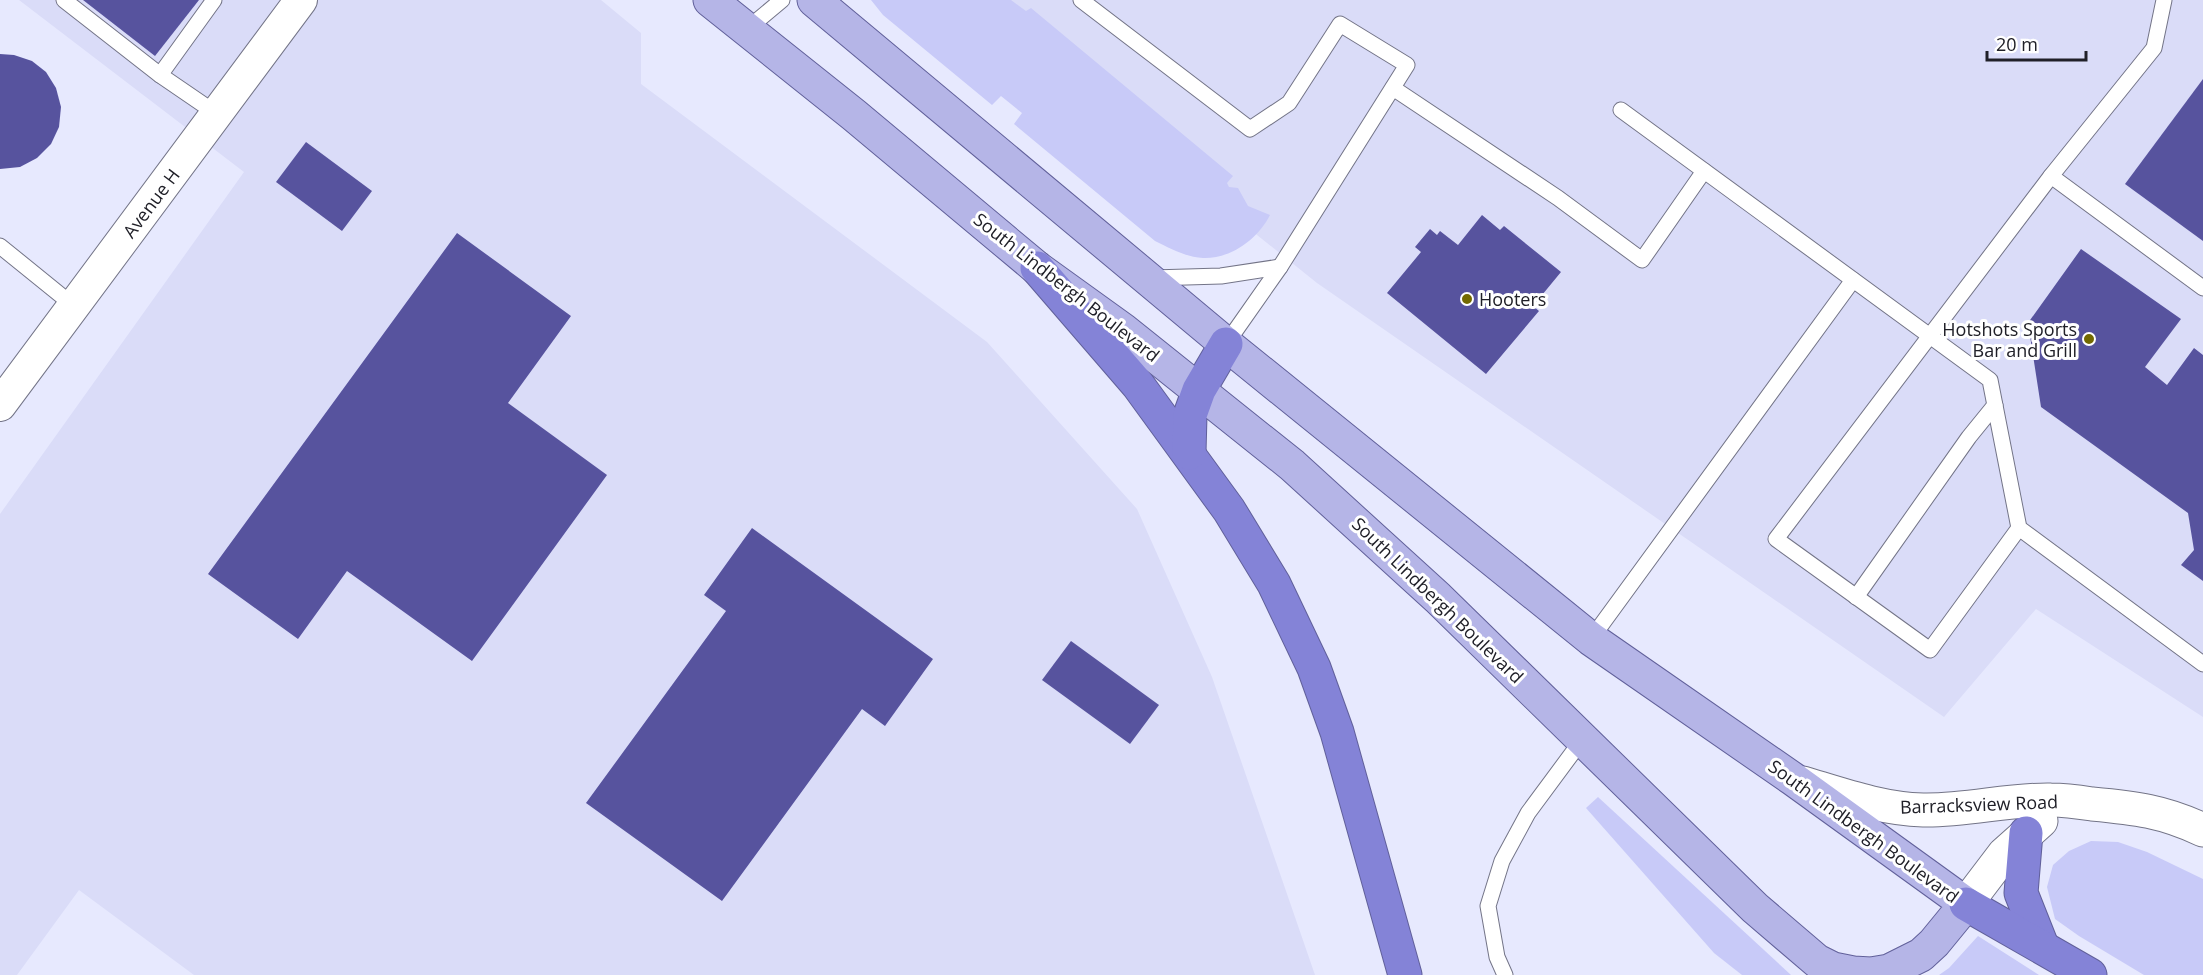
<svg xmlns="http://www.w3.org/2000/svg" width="2203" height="975" font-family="'Open Sans',sans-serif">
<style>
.built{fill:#dadcf8}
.green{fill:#c8caf8}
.building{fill:#57539e}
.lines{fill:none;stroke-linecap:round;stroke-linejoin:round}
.lane-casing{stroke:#737487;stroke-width:17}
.street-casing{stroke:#737487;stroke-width:34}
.secondary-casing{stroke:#737487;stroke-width:35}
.primary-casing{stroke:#61609a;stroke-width:35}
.highway-casing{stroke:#61609a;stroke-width:35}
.lane{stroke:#fff;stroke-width:15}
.street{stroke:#fff;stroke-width:32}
.secondary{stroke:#fff;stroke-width:33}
.primary{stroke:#b5b5e7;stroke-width:33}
.highway{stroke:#8483d7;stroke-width:33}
.poi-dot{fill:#736900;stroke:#fff;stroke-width:2}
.labels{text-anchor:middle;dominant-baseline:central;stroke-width:6;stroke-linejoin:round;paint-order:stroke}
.street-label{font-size:18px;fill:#202028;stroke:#fff}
.poi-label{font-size:18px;fill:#202028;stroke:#fff;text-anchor:start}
</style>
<rect width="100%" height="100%" fill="#e7e9fe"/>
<g class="built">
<path d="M19,0H601L641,33V84L987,342L1137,509L1212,677L1315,975H194L79,890L17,975H0V514L244,172Z"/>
<path d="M964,0H2203V717L2036,609L1944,717L1317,283Z"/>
</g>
<g class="green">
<path d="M871,0H1011L1026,11L1031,8L1233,176L1227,183L1229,187L1238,188L1248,206L1270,215C1258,239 1231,259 1203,258C1186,257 1169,248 1155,241L1014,124L1022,113L1001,96L992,105L883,15Z"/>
<path d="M1598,797L1791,975H1742L1714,953L1586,808Z"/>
<path d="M2091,841L2118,842L2147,852L2203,879V975H2144L2079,936L2055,919L2047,887L2053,865L2069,851Z"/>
<path d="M1978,936L2039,975H1939L1949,968Z"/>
</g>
<g class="building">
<path d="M83,0H199L155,56Z"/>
<path d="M0,54L14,55L32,61L46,72L56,88L61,107L59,127L51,144L37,158L20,167L0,169Z"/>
<path d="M2203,79V241L2125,184Z"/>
<path d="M306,142L372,191L342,231L276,182Z"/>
<path d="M1482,215L1500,230L1504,226L1561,272L1533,306L1539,311L1486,374L1387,293L1421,252L1415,247L1430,229L1437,235L1440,231L1458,245Z"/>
<path d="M457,233L571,316L508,403L607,475L472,661L347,571L298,639L208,574Z"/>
<path d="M2081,249L2181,319L2145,367L2167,385L2194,348L2203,355V581L2181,565L2194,550L2188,513L2041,407L2028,323Z"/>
<path d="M752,528L933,659L885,726L862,709L722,901L586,803L726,611L704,595Z"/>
<path d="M1071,641L1159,705L1130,744L1042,680Z"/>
</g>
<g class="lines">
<g class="lane-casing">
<g id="lane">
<path d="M64,0L160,75L217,114"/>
<path d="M1081,0L1250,129L1289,103L1340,24L1407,65L1280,267L1226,344"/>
<path d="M746,30L782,0"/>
<path d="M160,75L214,0"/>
<path d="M1393,88L1558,198L1642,260L1704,171"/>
<path d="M1621,110L1990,380L2019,528L2203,664"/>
<path d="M2051,176L2203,288"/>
<path d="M0,246L74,306"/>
<path d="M1152,278L1221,276L1280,267"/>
<path d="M2019,528L1930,650L1776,539L2051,176L2154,48L2164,0"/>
<path d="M1856,597L1969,437L1995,405"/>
<path d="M1591,639L1853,280"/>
<path d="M1505,975L1497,957L1488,906L1502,861L1528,813L1582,740"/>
</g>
</g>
<g class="street-casing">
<path id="street" d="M0,405L301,0"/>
</g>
<g class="secondary-casing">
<g id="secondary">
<path d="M1803,783C1843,795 1882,809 1923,810C1966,811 2009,799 2051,800C2065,800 2079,802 2092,804C2135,808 2163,811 2203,830"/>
<path d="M1966,904L2004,854L2041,821"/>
</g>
</g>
<g class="primary-casing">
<path id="primary" d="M710,0L854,115L1037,268L1123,330L1292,465L1438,598L1755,908L1817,961L1833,969L1853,973L1871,974L1889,971L1921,955L1934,943L1966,904L1793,779L1591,639L1226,344L814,0"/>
</g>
<g class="highway-casing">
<g id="highway">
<path d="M1037,268L1138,385L1229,510L1274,584L1314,668L1337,732L1405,975"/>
<path d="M1189,453L1190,415L1199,390L1226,344"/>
<path d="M2026,833L2021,893L2042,946"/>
<path d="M1966,904L2090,975"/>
</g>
</g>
<use href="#lane" class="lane"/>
<use href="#street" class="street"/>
<use href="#secondary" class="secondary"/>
<use href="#primary" class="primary"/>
<use href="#highway" class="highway"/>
</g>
<g class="poi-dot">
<circle cx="1467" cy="299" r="6"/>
<circle cx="2089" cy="339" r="6"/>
</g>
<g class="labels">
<g class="street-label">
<text transform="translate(151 203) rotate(-53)">Avenue H</text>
<text transform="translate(1067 287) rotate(38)">South Lindbergh Boulevard</text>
<text transform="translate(1438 600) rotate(44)">South Lindbergh Boulevard</text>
<text transform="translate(1979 804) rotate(-2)">Barracksview Road</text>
<text transform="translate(1864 831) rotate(36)">South Lindbergh Boulevard</text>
</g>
<g class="poi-label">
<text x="1479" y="299">Hooters</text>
<text x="2077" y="329" text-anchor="end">Hotshots Sports<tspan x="2077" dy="21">Bar and Grill</tspan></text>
</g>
</g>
<path d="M1987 51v9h99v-9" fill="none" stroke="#202028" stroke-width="3"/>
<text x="1996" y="51" font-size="18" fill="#202028" stroke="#ffffff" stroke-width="4.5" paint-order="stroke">20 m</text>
</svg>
